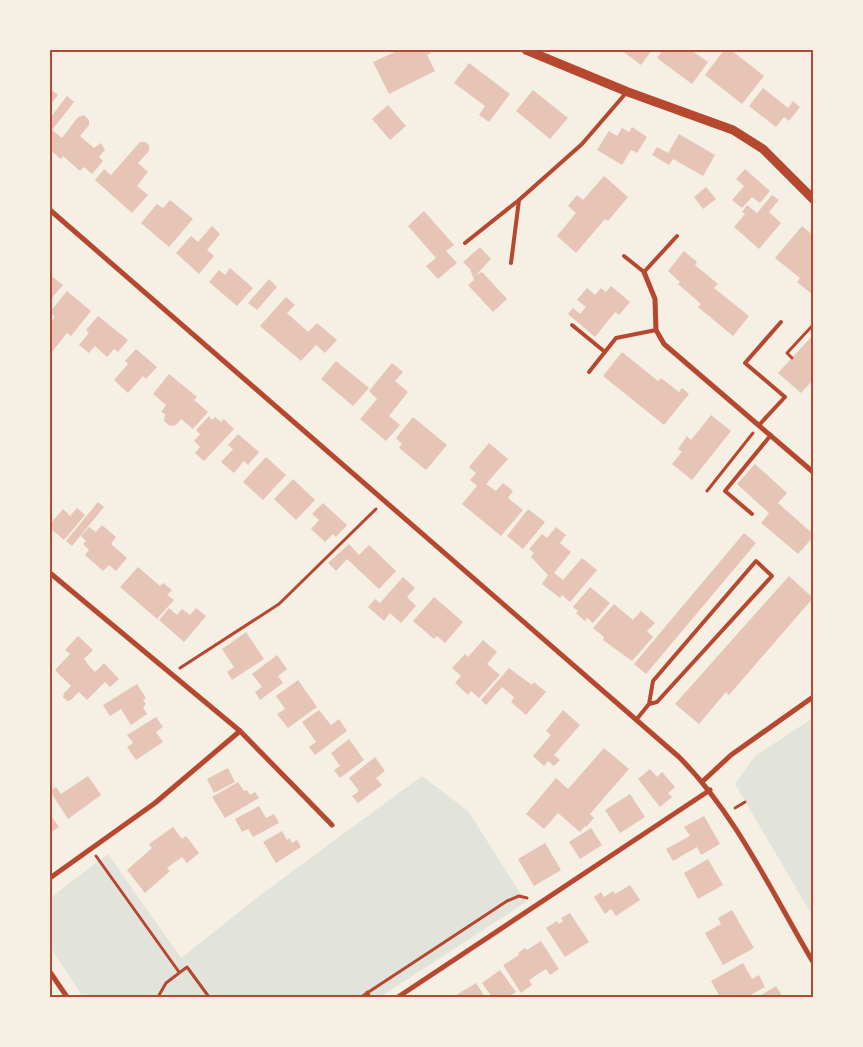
<svg xmlns="http://www.w3.org/2000/svg" width="863" height="1047" font-family="'Roboto Condensed',sans-serif">
<style>
.green{fill:#e2e4dc}
.building{fill:#e6c5b7}
.lines{fill:none;stroke-linecap:round;stroke-linejoin:round}
.path{stroke:#b5482f;stroke-width:3}
.service{stroke:#b5482f;stroke-width:4}
.minor{stroke:#b5482f;stroke-width:5}
.tertiary{stroke:#b5482f;stroke-width:9}
.neatline{fill:none;stroke:#b5482f;stroke-width:2}
</style>
<rect width="100%" height="100%" fill="#f6efe4"/>
<g class="green">
<path d="M813,718V917L735,784L755,756Z"/>
<path d="M422,776L468,811L526,902L380,997H83L50,947V898L108,854L181,958L259,896Z"/>
</g>
<g class="building">
<path d="M399,50H430L431,53L427,55L435,71L389,94L373,62Z"/>
<path d="M621,50H652L641,65Z"/>
<path d="M663,50H691L708,62L692,84L657,58Z"/>
<path d="M724,50H731L764,76L742,104L705,75Z"/>
<path d="M469,63L510,94L489,122L479,115L485,106L454,83Z"/>
<path d="M763,88L788,108L793,101L800,107L789,121L784,117L776,127L749,106Z"/>
<path d="M50,89L58,95L50,105Z"/>
<path d="M533,90L568,118L550,139L516,111Z"/>
<path d="M67,96L74,102L52,130L62,138L78,117L84,115L89,120V125L80,136L94,148L101,143L105,150L99,157L103,161L92,174L84,167L80,171L63,156L61,159L50,150V118Z"/>
<path d="M388,105L406,126L390,140L372,119Z"/>
<path d="M632,127L647,137L637,153L631,150L622,165L597,150L609,131L617,136L622,128L629,132Z"/>
<path d="M679,134L715,155L703,176L673,159L669,165L652,155L657,147L668,153Z"/>
<path d="M140,142H145L149,145V151L138,163L148,172L137,186L148,195L132,213L95,180L104,169L111,175Z"/>
<path d="M745,169L770,191L760,203L752,197L742,208L732,200L744,186L736,179Z"/>
<path d="M604,176L628,197L608,221L605,219L576,253L557,236L576,213L568,206L577,195L583,200Z"/>
<path d="M706,187L716,199L703,209L694,197Z"/>
<path d="M772,195L779,200L769,212L781,223L759,249L734,227L745,214L742,212L747,205L757,213Z"/>
<path d="M170,200L193,219L169,247L141,223L157,204L163,208Z"/>
<path d="M424,211L454,245L446,251L457,263L438,279L426,266L436,258L408,226Z"/>
<path d="M212,226L220,234L207,250L214,256L199,274L176,253L191,236L198,242Z"/>
<path d="M802,226L813,235V295L797,282L800,278L775,258Z"/>
<path d="M480,247L491,259L476,275L482,272L507,299L493,312L468,285L474,280L470,269L463,262Z"/>
<path d="M684,251L697,262L695,265L718,284L714,288L749,316L733,336L698,307L701,304L678,284L680,282L668,271Z"/>
<path d="M230,268L253,288L237,306L209,282L219,270L225,275Z"/>
<path d="M50,275L63,285L50,300Z"/>
<path d="M269,279L277,287L257,310L248,303Z"/>
<path d="M611,286L630,302L619,315L615,312L595,337L568,314L573,308L580,314L586,307L577,300L587,288L595,295L601,288L606,292Z"/>
<path d="M67,291L91,311L71,336L67,333L52,352L50,323L55,317L50,312Z"/>
<path d="M286,297L295,305L287,313L308,332L317,323L337,340L325,353L316,345L301,361L260,326Z"/>
<path d="M98,316L128,340L118,352L114,349L107,357L95,346L89,353L79,345L89,333L86,330Z"/>
<path d="M813,335V380L801,393L778,373Z"/>
<path d="M136,349L157,367L146,379L143,376L128,393L114,380L128,364L125,361Z"/>
<path d="M622,352L658,381L661,378L679,392L682,388L689,394L664,425L603,376Z"/>
<path d="M336,361L369,388L353,406L321,379Z"/>
<path d="M392,363L403,372L395,381L408,392L389,416L400,425L386,441L360,419L377,399L369,391Z"/>
<path d="M169,374L197,397L194,400L208,412L193,429L181,419L176,425L170,426L164,421L165,414L161,412L166,405L153,394Z"/>
<path d="M711,415L731,431L692,480L672,464L682,452L678,449L687,436L691,440Z"/>
<path d="M209,416L212,420L215,417L221,422L224,419L234,429L204,461L195,453L200,447L194,441L200,434L196,430Z"/>
<path d="M413,417L447,445L426,470L399,448L402,444L396,438Z"/>
<path d="M238,434L259,452L248,465L244,461L234,473L221,462L233,449L228,445Z"/>
<path d="M489,443L508,459L486,484L496,491L503,483L513,491L508,498L523,510L501,536L462,504L477,486L470,480L476,473L469,467Z"/>
<path d="M266,457L286,475L263,500L243,482Z"/>
<path d="M755,464L787,493L778,503L813,534V537L798,554L761,523L769,513L737,484Z"/>
<path d="M293,479L315,500L296,520L274,499Z"/>
<path d="M98,502L104,507L72,546L66,541Z"/>
<path d="M323,503L347,525L336,537L333,534L325,542L311,529L319,520L312,514Z"/>
<path d="M77,508L85,515L64,540L50,528V524L63,509L70,516Z"/>
<path d="M528,509L545,522L523,549L507,536Z"/>
<path d="M102,525L116,537L111,544L127,558L116,571L109,565L103,571L85,555L89,550L83,544L86,541L81,536L89,527L96,532Z"/>
<path d="M556,527L566,535L560,543L571,552L554,573L563,580L582,558L597,570L570,602L562,595L560,598L542,584L548,575L531,557L534,553L529,549L542,534L547,538Z"/>
<path d="M744,533L756,543L646,674L634,664Z"/>
<path d="M349,544L359,555L369,545L396,571L379,589L347,559L336,571L328,563Z"/>
<path d="M138,567L160,586L163,583L172,590L167,595L174,600L157,619L120,587Z"/>
<path d="M789,576L813,598L729,695L726,692L699,724L675,704Z"/>
<path d="M403,577L415,588L407,597L416,606L401,623L390,613L384,621L368,607L375,599L380,603Z"/>
<path d="M590,587L610,603L593,623L587,618L585,621L576,613L578,611L573,607Z"/>
<path d="M434,597L463,622L445,643L437,636L434,639L413,621Z"/>
<path d="M614,604L633,620L641,611L655,623L647,631L653,637L632,661L603,640L604,637L593,628Z"/>
<path d="M169,608L177,615L182,609L190,615L196,608L206,616L184,642L159,620Z"/>
<path d="M246,632L264,659L232,680L227,672L234,667L222,649Z"/>
<path d="M78,636L93,650L84,659L90,667L95,672L104,663L119,679L110,687L105,682L87,700L79,692L71,700L67,701L63,697L64,693L71,686L55,670L70,654L65,650Z"/>
<path d="M483,640L497,652L487,664L500,675L479,698L471,691L468,695L455,683L461,676L452,668L465,654L468,657Z"/>
<path d="M277,655L287,669L278,676L283,683L260,700L255,692L262,687L252,674Z"/>
<path d="M509,668L532,685L534,682L546,692L526,715L511,702L514,697L502,687L486,705L481,700Z"/>
<path d="M298,680L317,707L288,728L277,714L285,709L276,696Z"/>
<path d="M137,684L146,698L143,700L146,704L143,707L147,714L131,725L121,709L110,716L103,705Z"/>
<path d="M319,710L331,725L339,719L347,731L315,755L309,747L316,742L302,722Z"/>
<path d="M563,710L580,725L554,755L560,760L554,766L548,761L544,766L533,756L551,735L546,731Z"/>
<path d="M156,717L163,727L156,732L163,742L136,760L127,747L133,743L127,735Z"/>
<path d="M349,739L364,760L340,778L334,770L340,766L331,753Z"/>
<path d="M604,748L629,769L590,814L594,818L586,827L585,826L580,832L558,813L544,829L526,814L556,778L568,789Z"/>
<path d="M375,757L385,771L376,778L382,785L358,803L352,796L359,791L349,778Z"/>
<path d="M228,768L235,782L214,793L207,779Z"/>
<path d="M650,769L657,777L662,772L675,787L668,793L672,797L660,807L638,779Z"/>
<path d="M88,776L101,795L68,819L50,791L56,787L61,794Z"/>
<path d="M238,782L244,791L247,790L250,795L255,792L259,798L225,818L212,797Z"/>
<path d="M630,794L645,817L620,833L605,810Z"/>
<path d="M259,806L266,818L274,814L279,823L253,837L248,829L242,832L235,819Z"/>
<path d="M50,815L59,827L50,833Z"/>
<path d="M704,816L720,844L701,855L697,847L673,861L666,849L690,836L684,827Z"/>
<path d="M173,827L182,839L186,836L199,853L187,863L182,857L167,868L170,871L145,893L127,870L152,848L149,844Z"/>
<path d="M591,828L602,845L580,859L569,842Z"/>
<path d="M282,831L287,840L289,838L292,843L297,840L301,847L276,863L263,842Z"/>
<path d="M545,843L561,870L534,886L518,859Z"/>
<path d="M708,859L723,885L698,899L684,873Z"/>
<path d="M630,885L640,900L616,916L611,909L605,914L594,897L601,892L604,897L613,891L615,894Z"/>
<path d="M732,910L754,948L723,965L705,933L721,924L718,918Z"/>
<path d="M570,913L589,942L565,957L546,928L557,921L559,924L563,921L561,918Z"/>
<path d="M541,941L559,969L550,975L546,969L529,980L532,985L521,993L503,965L519,955L518,953L525,948L527,950Z"/>
<path d="M743,963L752,979L759,975L765,987L747,997H720L711,981Z"/>
<path d="M500,970L516,992L509,997H492L482,983Z"/>
<path d="M476,983L485,997H454L461,992Z"/>
<path d="M776,986L783,997H758Z"/>
</g>
<g class="lines">
<g class="path">
<path d="M792,358L787,353L813,325"/>
<path d="M707,491L753,433"/>
<path d="M180,668L279,604L376,509"/>
<path d="M735,808L745,802"/>
<path d="M96,856L179,972"/>
<path d="M367,992L370,997"/>
<path d="M158,997L166,983L187,967L209,997"/>
<path d="M361,997L507,901L519,896L527,898"/>
</g>
<g class="service">
<path d="M465,243L519,200"/>
<path d="M624,256L644,272L677,236"/>
<path d="M511,263L519,200L582,144L626,93"/>
<path d="M572,325L605,352"/>
<path d="M589,372L616,338L656,330"/>
<path d="M759,425L785,397L745,363L781,322"/>
<path d="M752,514L725,491L771,435"/>
<path d="M636,720L649,704L653,681L756,561L772,576L657,702L649,704"/>
</g>
<g class="minor">
<path d="M50,210L679,757C736,814 772,893 813,962"/>
<path d="M644,272L655,299L656,330L664,344L813,472"/>
<path d="M50,573L240,731L332,825"/>
<path d="M703,781L731,755L813,697"/>
<path d="M50,878L155,803L240,731"/>
<path d="M50,972L67,997"/>
<path d="M398,997L710,790"/>
</g>
<path class="tertiary" d="M526,50L628,92L733,130L763,149L813,199"/>
</g>
<rect width="863" height="1047" fill="none" stroke="#f6efe4" stroke-width="102"/>
<rect x="51" y="51" width="761" height="945" class="neatline"/>
</svg>
